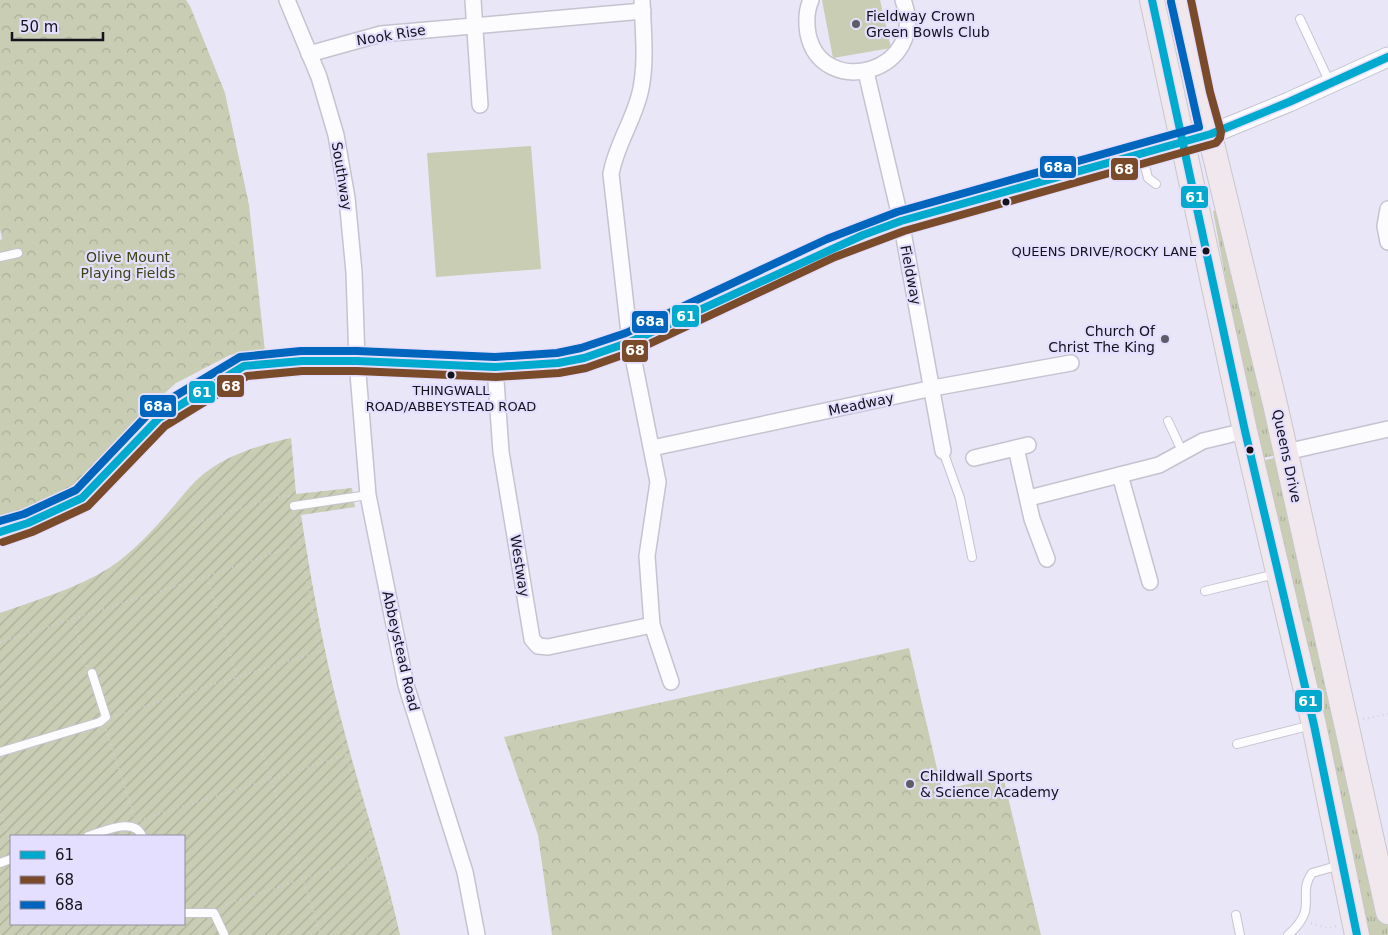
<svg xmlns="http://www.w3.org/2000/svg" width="1388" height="935" font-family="'DejaVu Sans',sans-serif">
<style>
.grass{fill:url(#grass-tufts)}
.park{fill:url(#park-crowns)}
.garden{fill:url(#garden-furrows);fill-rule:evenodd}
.pitch{fill:#c8cdb3}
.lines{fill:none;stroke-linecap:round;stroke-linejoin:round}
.service-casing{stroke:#c5c3cf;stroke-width:10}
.minor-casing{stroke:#c5c3cf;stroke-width:18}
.tertiary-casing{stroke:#c5c3cf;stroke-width:21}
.trunk-casing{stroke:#c8c7ce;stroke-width:26}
.path{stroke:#d3d2d8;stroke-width:2;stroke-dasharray:1 4;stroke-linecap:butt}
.service{stroke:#fcfbfe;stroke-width:8}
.minor{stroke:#fcfbfe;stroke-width:15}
.tertiary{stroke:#fcfbfe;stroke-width:19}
.trunk{stroke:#f0e8ed;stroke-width:24}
.bus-1-casing{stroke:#e4dffe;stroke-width:11}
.bus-2-casing{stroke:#e4dffe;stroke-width:11}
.bus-3-casing{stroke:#e4dffe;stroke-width:11}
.bus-1{stroke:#00a9ce;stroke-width:8}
.bus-2{stroke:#7a4b2a;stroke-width:8}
.bus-3{stroke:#0065bd;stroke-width:8}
.poi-dot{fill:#5f5c69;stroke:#e4dffe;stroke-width:2}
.bus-dot{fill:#14121c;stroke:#e4dffe;stroke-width:2}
.labels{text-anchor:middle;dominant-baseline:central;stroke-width:4.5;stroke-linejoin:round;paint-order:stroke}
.bus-label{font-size:13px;fill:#14121c;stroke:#e4dffe;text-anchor:end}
.poi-label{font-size:14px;fill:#14121c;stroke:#e4dffe;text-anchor:start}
.street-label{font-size:14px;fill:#14121c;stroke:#e4dffe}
.park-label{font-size:14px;fill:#3c4311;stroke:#e4dffe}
.line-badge{stroke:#e4dffe;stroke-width:2}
.badge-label{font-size:14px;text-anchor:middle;font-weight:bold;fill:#fff}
</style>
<defs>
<pattern id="grass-tufts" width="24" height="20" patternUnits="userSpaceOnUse" patternTransform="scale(1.25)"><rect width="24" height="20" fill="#c8cdb3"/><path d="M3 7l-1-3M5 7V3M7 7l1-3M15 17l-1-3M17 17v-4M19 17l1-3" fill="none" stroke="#abaf99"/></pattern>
<pattern id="park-crowns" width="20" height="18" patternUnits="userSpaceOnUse" patternTransform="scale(1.25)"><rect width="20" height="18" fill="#c8cdb3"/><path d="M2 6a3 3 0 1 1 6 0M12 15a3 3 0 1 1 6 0" fill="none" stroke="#abaf99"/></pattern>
<pattern id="garden-furrows" width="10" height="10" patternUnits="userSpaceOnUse" patternTransform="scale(1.25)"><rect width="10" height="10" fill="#c8cdb3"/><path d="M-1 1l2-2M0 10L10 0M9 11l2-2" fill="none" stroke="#abaf99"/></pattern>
</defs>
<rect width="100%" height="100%" fill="#e9e6f7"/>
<g class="grass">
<path d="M1223,209L1282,454L1262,458L1243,374L1213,211Z"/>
<path d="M1283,456L1388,926V935H1363L1262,461Z"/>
</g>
<g class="park">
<path d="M0,0H186L190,6L225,93L249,205L265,351L230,355L176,383L134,421L89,475L37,508L0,516V240L2,239L0,229Z"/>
<path d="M909,648L942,790L1003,776L1041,935H552L538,835L504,737Z"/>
</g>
<path class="garden" d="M291,438L296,494L352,488L355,507L301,515C313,593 327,670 348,745C365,809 386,871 400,935H0V613C36,600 76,589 109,568C140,548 166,515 189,488C215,458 255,446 291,438ZM11,836H184V924H11Z"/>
<g class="pitch">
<path d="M822,0H880L891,48L833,58Z"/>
<path d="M531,146L541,269L436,277L427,153Z"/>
</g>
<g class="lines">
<g class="service-casing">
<g id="service">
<path d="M1300,19L1330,83"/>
<path d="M1142,154L1148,178L1156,184"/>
<path d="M0,257L18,253"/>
<path d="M1168,421L1183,453"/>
<path d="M943,451L960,498L972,557"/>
<path d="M294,506L368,495"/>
<path d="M1205,591L1276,574"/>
<path d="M1237,744L1312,725"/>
<path d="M0,752L100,722L106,717L92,673"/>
<path d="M88,836C103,832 134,816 142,836"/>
<path d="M0,863L11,859"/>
<path d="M184,913H214L224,934"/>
<path d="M1236,915L1240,935"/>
<path d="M1288,935C1320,907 1296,896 1312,873L1340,865"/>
</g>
</g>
<g class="minor-casing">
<g id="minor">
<path d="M287,0L319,77L336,135L347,198L354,272L357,361L368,495L406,685L465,872L477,935"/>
<path d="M473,0L480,105"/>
<path d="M642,0C643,30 647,64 640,93C633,122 616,145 611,174L630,342L658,482L647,556L652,625L671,682"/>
<path d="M811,0C806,11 806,22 808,34C822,101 930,72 903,0"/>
<path d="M309,54L381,34L643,11"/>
<path d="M866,72L901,221L943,451"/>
<path d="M1388,209L1385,226L1388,242"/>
<path d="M495,367L501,452L532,639L538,646L548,647L652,625"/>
<path d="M652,448L933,388L1071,363"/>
<path d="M1016,448L1032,519L1047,559"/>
<path d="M1286,452L1388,429"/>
<path d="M974,458L1028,445"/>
<path d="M1120,475L1150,582"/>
<path d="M1029,498L1159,465L1203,441L1245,431"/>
</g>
</g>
<g class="tertiary-casing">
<path id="tertiary" d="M0,532L28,523L82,498L159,418L244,366L302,361H357L495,367L558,363L584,358L630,342L863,235L901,221L1211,134L1289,102L1388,57"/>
</g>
<g class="trunk-casing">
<g id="trunk">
<path d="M1152,0L1245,431L1314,725L1357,935"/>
<path d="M1181,0L1200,94L1275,404L1388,912"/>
</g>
</g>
<g class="path">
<path d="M295,515L300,544"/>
<path d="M193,524L280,496H291"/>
<path d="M0,642L73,619"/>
<path d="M86,666L73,619L207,576"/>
<path d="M115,716L237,677L207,576L300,544L320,651"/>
<path d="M1363,719L1388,714"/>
<path d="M106,730L135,818"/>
<path d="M346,755L320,651L237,677L271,779L346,755L377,855"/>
<path d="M0,810L11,844"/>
<path d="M140,821L148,817L271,779L303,879L377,855L397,935"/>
<path d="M222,908L232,902L303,879L321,935"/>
<path d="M1311,923L1327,928L1338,926"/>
<path d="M36,924L40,935"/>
<path d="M171,924L175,935"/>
<path d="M122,935L157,924"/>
</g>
<use href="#service" class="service"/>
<use href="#minor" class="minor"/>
<use href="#tertiary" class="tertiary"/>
<use href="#trunk" class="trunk"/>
<g class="bus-1-casing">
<g id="bus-1">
<path d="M1152,0L1245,431L1314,725L1357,935"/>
<path d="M0,532L28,523L82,498L159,418L244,366L302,361H357L495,367L558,363L584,358L630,342L863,235L901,221L1211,134L1289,102L1388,57"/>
</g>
</g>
<g class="bus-2-casing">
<path id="bus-2" d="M3,542L32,532L88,506L165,426L247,376L302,371H357L496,377L559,373L586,368L634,351L835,257L904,231L1216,143L1220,138L1221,132L1210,92L1191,0"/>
</g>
<g class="bus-3-casing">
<path id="bus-3" d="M0,521L24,514L76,490L152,410L240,357L301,351H357L495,357L557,353L581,348L626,333L827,239L897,212L1199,127L1171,2"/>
</g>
<use href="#bus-1" class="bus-1"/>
<use href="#bus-2" class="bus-2"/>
<use href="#bus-3" class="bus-3"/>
</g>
<g class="poi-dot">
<circle cx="856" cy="24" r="5"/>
<circle cx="1165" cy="339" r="5"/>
<circle cx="910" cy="784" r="5"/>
</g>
<g class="bus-dot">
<circle cx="1006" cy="202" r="4.5"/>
<circle cx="1206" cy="251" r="4.5"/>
<circle cx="451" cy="375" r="4.5"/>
<circle cx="1250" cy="450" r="4.5"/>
</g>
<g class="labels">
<g class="bus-label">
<text x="1197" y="251">QUEENS DRIVE/ROCKY LANE</text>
<text x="451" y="390" text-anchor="middle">THINGWALL<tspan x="451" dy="16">ROAD/ABBEYSTEAD ROAD</tspan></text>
</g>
<g class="poi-label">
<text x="866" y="16">Fieldway Crown<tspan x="866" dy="16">Green Bowls Club</tspan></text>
<text x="1155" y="331" text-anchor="end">Church Of<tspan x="1155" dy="16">Christ The King</tspan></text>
<text x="920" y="776">Childwall Sports<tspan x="920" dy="16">&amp; Science Academy</tspan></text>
</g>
<g class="street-label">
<text transform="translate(391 35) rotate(-9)">Nook Rise</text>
<text transform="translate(342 176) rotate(81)">Southway</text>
<text transform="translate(911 275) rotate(79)">Fieldway</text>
<text transform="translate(861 404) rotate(-12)">Meadway</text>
<text transform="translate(1287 456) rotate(78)">Queens Drive</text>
<text transform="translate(520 566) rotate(81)">Westway</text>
<text transform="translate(401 651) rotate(77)">Abbeystead Road</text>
</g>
<g class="park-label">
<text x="128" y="257">Olive Mount<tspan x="128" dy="16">Playing Fields</tspan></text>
</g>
</g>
<g class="line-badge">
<rect x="1039" y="155" width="38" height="24" rx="5" fill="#0065bd"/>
<rect x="1110" y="157" width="29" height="24" rx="5" fill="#7a4b2a"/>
<rect x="1180" y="185" width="29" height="24" rx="5" fill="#00a9ce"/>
<rect x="671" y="304" width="29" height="24" rx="5" fill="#00a9ce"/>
<rect x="631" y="310" width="38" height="24" rx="5" fill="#0065bd"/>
<rect x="621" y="339" width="28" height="24" rx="5" fill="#7a4b2a"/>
<rect x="216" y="374" width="29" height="24" rx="5" fill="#7a4b2a"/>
<rect x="188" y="380" width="28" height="24" rx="5" fill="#00a9ce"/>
<rect x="139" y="394" width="38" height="24" rx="5" fill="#0065bd"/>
<rect x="1294" y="689" width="29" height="24" rx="5" fill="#00a9ce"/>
</g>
<g class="badge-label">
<text x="1058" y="172">68a</text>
<text x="1124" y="174">68</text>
<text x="1195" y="202">61</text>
<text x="686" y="321">61</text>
<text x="650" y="326">68a</text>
<text x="635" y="355">68</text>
<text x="231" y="391">68</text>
<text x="202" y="397">61</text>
<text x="158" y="411">68a</text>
<text x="1308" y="706">61</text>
</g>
<rect x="10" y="835" width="175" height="90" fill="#e4dffe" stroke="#918da4"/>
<rect x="20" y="851" width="25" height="8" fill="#00a9ce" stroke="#918da4"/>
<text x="55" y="860" font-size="15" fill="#14121c">61</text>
<rect x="20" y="876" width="25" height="8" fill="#7a4b2a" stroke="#918da4"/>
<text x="55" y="885" font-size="15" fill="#14121c">68</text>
<rect x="20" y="901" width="25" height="8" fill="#0065bd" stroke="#918da4"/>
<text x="55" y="910" font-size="15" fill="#14121c">68a</text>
<path d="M12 32v8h91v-8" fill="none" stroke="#14121c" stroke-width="2.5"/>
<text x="20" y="32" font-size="15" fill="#14121c" stroke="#e4dffe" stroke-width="4" paint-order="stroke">50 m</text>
</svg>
